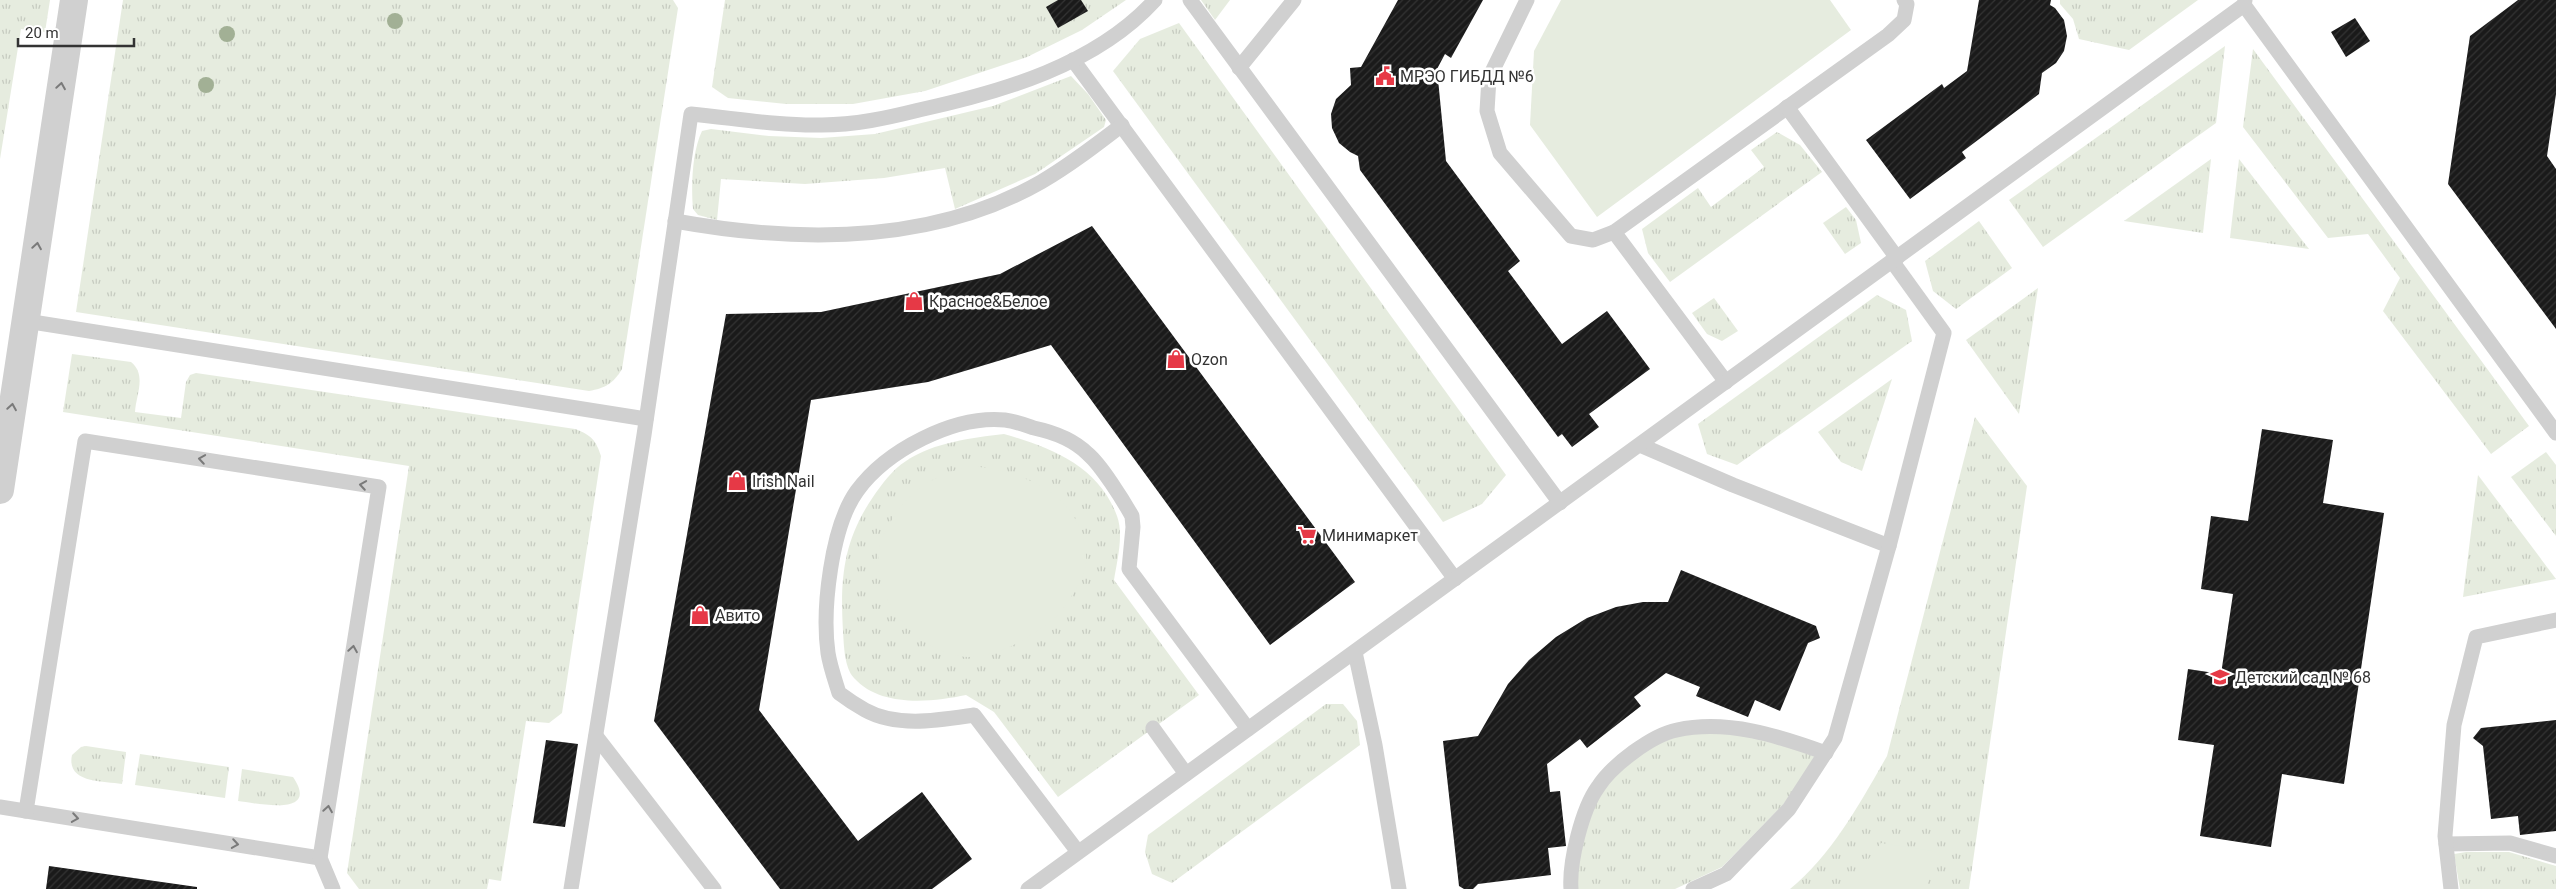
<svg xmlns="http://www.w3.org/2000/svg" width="2556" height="889" font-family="Roboto,sans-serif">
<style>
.grass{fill:url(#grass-tufts)}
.park{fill:#e6ecdf}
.building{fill:url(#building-hatch)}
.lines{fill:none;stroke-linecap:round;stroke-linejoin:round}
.lane{stroke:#d0d0d0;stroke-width:15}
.street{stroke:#d0d0d0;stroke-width:28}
.tree{fill:#a2b095}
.oneway{stroke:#7a7a7a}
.labels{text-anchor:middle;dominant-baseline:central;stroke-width:5;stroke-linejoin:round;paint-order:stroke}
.poi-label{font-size:16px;fill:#333;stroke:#fff;text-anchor:start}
</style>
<defs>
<pattern id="grass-tufts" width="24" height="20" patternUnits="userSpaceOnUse" patternTransform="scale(1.25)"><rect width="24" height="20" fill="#e6ecdf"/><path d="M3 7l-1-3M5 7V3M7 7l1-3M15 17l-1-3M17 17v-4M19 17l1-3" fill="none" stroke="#c6cbc0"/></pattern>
<pattern id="building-hatch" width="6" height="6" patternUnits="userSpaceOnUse" patternTransform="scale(1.25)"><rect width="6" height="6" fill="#1a1a1a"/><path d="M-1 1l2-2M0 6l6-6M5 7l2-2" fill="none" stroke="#333"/></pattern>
</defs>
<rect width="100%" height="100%" fill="#fff"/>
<g class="grass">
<path d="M0,0H50L45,32L21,29L0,159Z"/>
<path d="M123,0H673L678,8L622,369C613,384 605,388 589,391L76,312Z"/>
<path d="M725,0H1126L1082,30L1027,57L925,91L853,104H786L728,98L712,87Z"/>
<path d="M1201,0H1230L1215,20Z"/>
<path d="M2060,0H2198L2129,50L2079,39L2073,19L2060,4Z"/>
<path d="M1179,23L1506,475L1482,504L1443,522L1113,71L1140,39Z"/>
<path d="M2225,46L2216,123L2043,247L2009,200Z"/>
<path d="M2253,49L2529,426L2491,454L2383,311L2400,278L2368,234L2328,238L2243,127Z"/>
<path d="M1071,76L1088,94L1106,120L1104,127L1035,174L955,209L945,168L884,178L805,184L721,179L717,220L698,215L693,209C691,186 692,152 702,131L711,129L769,136L821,138L875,134L993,106Z"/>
<path d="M1777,132L1800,145L1822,172L1670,282L1648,253L1642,229L1698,188L1711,207L1764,167L1751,150Z"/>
<path d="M2211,159L2203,233L2124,221Z"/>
<path d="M2239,159L2309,249L2230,238Z"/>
<path d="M1846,207L1856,220L1861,243L1845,254L1823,223Z"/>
<path d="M1979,221L2012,268L1956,309L1933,291L1925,261Z"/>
<path d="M2038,288L2019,414L1966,340Z"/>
<path d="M1877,295L1906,310L1912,341L1737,465L1707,454L1698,424Z"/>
<path d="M1714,298L1738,331L1722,341L1707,334L1692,313Z"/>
<path d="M72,354L131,362C147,375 136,395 135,412L181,418L186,382L190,375L196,373L575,429C591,435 596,440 601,456L562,713L549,723L526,721L501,881L489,879L487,889H359L347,873L409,466L63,412Z"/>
<path d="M1892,379L1862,471L1841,462L1818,432Z"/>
<path d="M1975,417L2027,486L1969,889H1790C1832,855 1860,803 1887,756Z"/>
<path d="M1004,434C1050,447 1099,466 1117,516C1124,535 1117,561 1114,580L1199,695L1058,797L994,712L966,695C932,702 881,708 854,678C844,667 844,645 843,631C840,579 843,541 873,497C882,484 892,470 906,461C935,442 971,438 1004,434Z"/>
<path d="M2546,452L2556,465V536L2511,477Z"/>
<path d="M2478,475L2556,579L2463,597Z"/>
<path d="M1326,704H1343L1357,721L1360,745L1172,883L1152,874L1145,852L1148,835Z"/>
<path d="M1723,732L1772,739L1817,755L1783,805L1722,867L1675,889H1575L1583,832L1600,791L1633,756L1676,734Z"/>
<path d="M86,746L126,752L122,784C102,781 66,783 72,755L81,747Z"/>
<path d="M140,754L229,767L225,798L135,785Z"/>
<path d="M242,769L293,777C321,818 255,803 238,801Z"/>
<path d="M2466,852H2509L2556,866V889H2460L2454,854Z"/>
</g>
<g class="park">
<path d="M1561,0H1830L1851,30L1597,217L1530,125L1534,51Z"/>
<path d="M972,466C1020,471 1075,491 1084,544C1085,550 1087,557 1086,563C1084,577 1077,588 1069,600C1058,619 1039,630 1021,641C1005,650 978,660 959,656C911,647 869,595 880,545C882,535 888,526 893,518C911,488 939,473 972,466Z"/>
<path d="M1881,843L1933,851L1927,889H1845Z"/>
</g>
<g class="building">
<path d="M1058,0H1081L1088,11L1058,28L1046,7Z"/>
<path d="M1398,0H1483L1451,58L1445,54L1437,69L1446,161L1520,261L1508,271L1562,344L1607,311L1650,369L1589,414L1599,427L1572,447L1562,434L1558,437L1360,170L1358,156L1350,152L1339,143L1332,128L1331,114L1336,99L1351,85L1350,68L1361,67Z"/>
<path d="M1979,0H2051L2050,5L2055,8L2064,20L2067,36L2064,51L2056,63L2042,73L2039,94L1962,152L1966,158L1910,199L1866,140L1942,84L1944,88L1967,71Z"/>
<path d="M2518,0H2556V94L2547,156L2556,169V329L2448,184L2470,36Z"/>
<path d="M2355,18L2370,41L2346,57L2331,32Z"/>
<path d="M1092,226L1355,582L1270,645L1051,345L928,382L811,400L759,710L858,841L922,792L972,859L932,889H780L654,721L726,314L821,312L1000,274Z"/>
<path d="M2262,429L2333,440L2323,503L2384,513L2344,784L2282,774L2271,847L2200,836L2214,745L2178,740L2188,669L2221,674L2233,594L2201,589L2211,516L2248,521Z"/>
<path d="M1681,570L1816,626L1820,638L1808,643L1780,711L1755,700L1748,717L1696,696L1700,687L1666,673L1634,697L1641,706L1587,748L1580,739L1547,764L1550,792L1560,791L1566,846L1548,848L1551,875L1478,884L1473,889H1464L1459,886L1443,741L1478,736L1508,684L1529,660L1556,637L1587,618L1616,607L1643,602H1668Z"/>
<path d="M2556,720V831L2520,835L2518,816L2491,819L2483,746L2473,738L2481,728Z"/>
<path d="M546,740L578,744L565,827L533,823Z"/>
<path d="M49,866L197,887V889H46Z"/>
</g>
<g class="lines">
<g class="lane">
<path d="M1190,0L1560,503"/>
<path d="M1527,0L1489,78L1487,111L1500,153L1571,236L1593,240L1614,232L1888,35L1904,20L1907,4L1904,0"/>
<path d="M2244,5L2556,433"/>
<path d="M1073,60L1455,579"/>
<path d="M1239,68L1294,0"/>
<path d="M1787,107L1897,258"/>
<path d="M675,221C796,243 931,245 1041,182C1070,165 1096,145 1122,125"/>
<path d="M1614,232L1726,382"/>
<path d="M26,321L646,419"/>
<path d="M1640,445L1733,485L1889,546L1835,738L1789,809L1726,874L1693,889"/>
<path d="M1889,546L1944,333L1892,261"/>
<path d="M1355,652L1375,745L1399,889"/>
<path d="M1153,728L1186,774"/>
<path d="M596,736L714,889"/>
<path d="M0,807L320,858"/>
<path d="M26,811L85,441L379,487L320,858L333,889"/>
<path d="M2446,844L2510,843L2556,856"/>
<path d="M1078,852L974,715C940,720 897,728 865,710C856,705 847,699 839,693C835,680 830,666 828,653C822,610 831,527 857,491C886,451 953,415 1005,420C1014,421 1025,425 1034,428C1053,432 1074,440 1088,454C1101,465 1123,500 1132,516L1133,527L1129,569L1248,729"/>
<path d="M571,889L644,435L691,114C734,118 778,126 822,125C855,125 887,118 919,110C1002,92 1096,65 1155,0"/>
<path d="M1028,889L2244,5L2245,0"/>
<path d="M1571,889C1569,862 1582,809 1598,787C1612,765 1652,735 1677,730C1727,719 1779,736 1826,753"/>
<path d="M2451,889L2445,836L2454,725L2476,637L2556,620"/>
</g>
<path class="street" d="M0,490L74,0"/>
</g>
<g class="tree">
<circle cx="395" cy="21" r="8"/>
<circle cx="227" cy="34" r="8"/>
<circle cx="206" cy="85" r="8"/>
</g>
<defs><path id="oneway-chevron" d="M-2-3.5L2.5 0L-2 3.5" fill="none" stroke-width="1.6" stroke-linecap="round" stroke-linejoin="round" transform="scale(1.25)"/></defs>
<g class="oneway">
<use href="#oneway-chevron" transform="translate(61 86) rotate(-81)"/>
<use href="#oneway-chevron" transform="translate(37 246) rotate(-81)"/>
<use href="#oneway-chevron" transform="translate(12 407) rotate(-81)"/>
<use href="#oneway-chevron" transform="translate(202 459) rotate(-171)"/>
<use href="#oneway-chevron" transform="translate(363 485) rotate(-171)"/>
<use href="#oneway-chevron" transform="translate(353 649) rotate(-81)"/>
<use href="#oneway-chevron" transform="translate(328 809) rotate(-81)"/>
<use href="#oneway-chevron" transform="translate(75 818) rotate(9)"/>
<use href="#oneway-chevron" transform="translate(235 844) rotate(9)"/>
</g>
<defs>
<g id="civic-bare" transform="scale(1.5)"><path d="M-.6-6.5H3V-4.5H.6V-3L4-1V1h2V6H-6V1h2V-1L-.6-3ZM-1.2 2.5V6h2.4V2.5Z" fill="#e63946" stroke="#fff" stroke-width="2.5" paint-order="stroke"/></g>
<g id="shop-bare" transform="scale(1.5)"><path d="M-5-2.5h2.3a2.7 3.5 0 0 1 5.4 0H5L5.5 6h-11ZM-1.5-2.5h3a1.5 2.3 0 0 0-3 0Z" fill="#e63946" stroke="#fff" stroke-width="2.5" paint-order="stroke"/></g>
<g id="supermarket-bare" transform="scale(1.5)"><path d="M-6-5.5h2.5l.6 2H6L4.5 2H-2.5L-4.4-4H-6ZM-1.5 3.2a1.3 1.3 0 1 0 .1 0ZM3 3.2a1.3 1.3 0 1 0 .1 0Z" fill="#e63946" stroke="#fff" stroke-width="2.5" paint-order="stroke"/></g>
<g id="school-bare" transform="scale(1.5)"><path d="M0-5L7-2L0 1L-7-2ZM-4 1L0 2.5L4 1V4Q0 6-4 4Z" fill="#e63946" stroke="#fff" stroke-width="2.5" paint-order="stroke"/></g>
</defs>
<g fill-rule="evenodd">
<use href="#civic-bare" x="1385" y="76"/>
<use href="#shop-bare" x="914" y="301"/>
<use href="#shop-bare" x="1176" y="359"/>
<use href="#shop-bare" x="737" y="481"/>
<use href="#supermarket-bare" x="1307" y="535"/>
<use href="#shop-bare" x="700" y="615"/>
<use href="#school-bare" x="2220" y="677"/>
</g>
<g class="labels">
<g class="poi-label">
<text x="1400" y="76">МРЭО ГИБДД №6</text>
<text x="929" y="301">Красное&amp;Белое</text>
<text x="1191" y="359">Ozon</text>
<text x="752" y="481">Irish Nail</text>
<text x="1322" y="535">Минимаркет</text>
<text x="715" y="615">Авито</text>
<text x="2235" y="677">Детский сад № 68</text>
</g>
</g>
<path d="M18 38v8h116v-8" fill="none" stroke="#333333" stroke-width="2.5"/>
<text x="25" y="38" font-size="15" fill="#333333" stroke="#ffffff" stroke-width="4" paint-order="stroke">20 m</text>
</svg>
